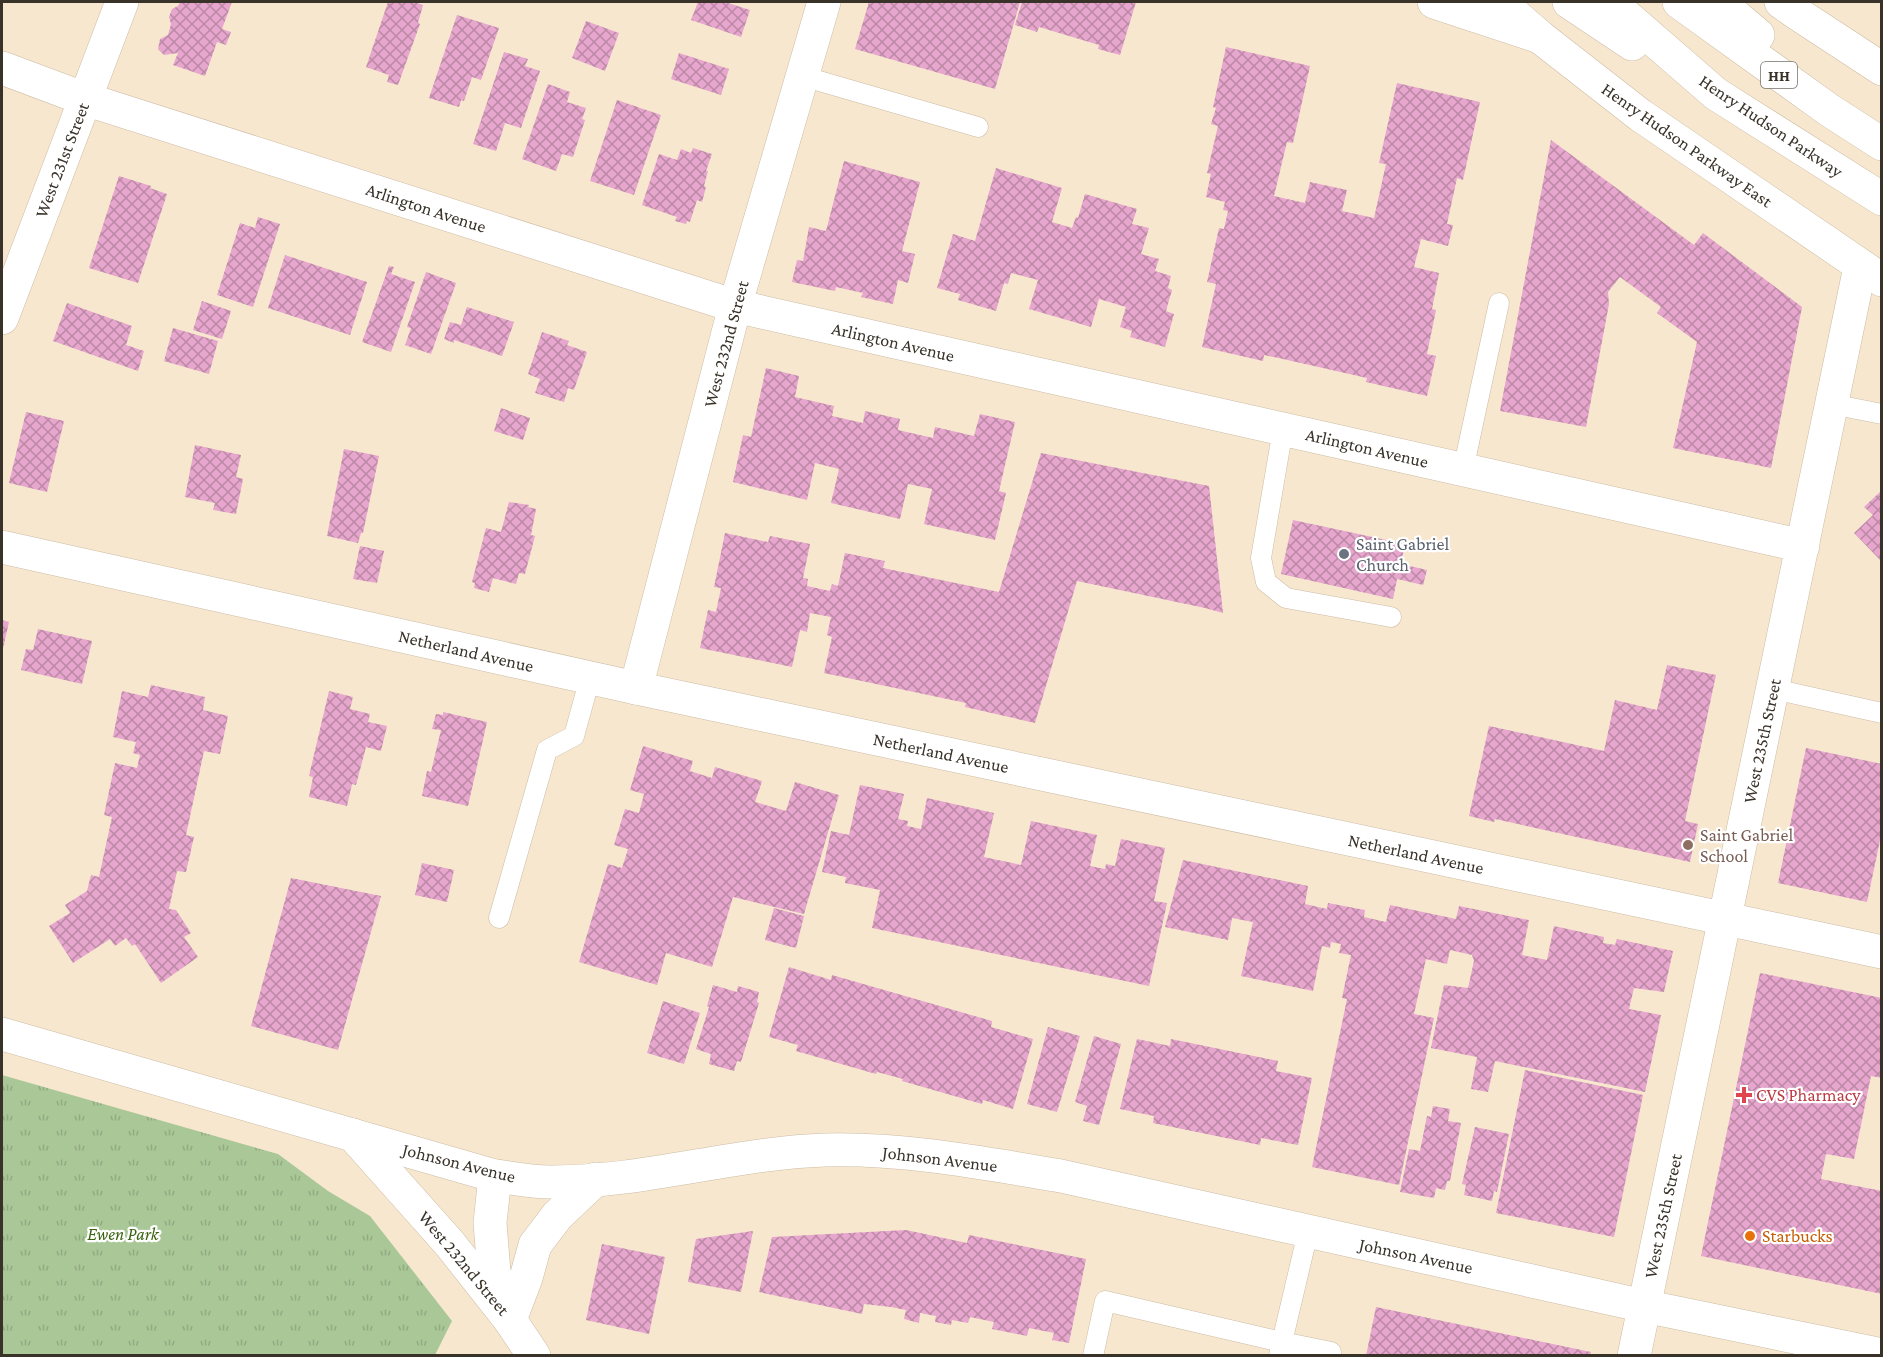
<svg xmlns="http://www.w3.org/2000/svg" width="1883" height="1357" font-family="'Crimson Pro',serif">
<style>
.park{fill:url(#park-tufts)}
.building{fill:url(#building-cross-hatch)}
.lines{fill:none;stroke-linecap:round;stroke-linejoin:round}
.lane-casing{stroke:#ccbca4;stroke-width:21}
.street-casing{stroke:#ccbca4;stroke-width:34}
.secondary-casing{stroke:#ccbca4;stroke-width:34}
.highway-casing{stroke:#ccbca4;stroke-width:34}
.lane{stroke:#fff;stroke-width:20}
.street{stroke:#fff;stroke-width:33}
.secondary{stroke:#fff;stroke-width:33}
.highway{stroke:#fff;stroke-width:33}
.worship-dot{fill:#6b7280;stroke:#fff;stroke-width:2}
.education-dot{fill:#8d6e63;stroke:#fff;stroke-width:2}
.health-dot{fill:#e0444e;stroke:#fff;stroke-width:2}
.food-dot{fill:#e8710a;stroke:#fff;stroke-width:2}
.labels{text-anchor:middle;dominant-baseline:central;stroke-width:4.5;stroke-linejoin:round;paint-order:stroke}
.shield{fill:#fff;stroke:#747069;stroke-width:1.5}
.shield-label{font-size:16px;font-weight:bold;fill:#383229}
.street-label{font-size:18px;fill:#383229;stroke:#fff}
.worship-label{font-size:18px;fill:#5b616d;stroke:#fff;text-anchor:start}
.education-label{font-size:18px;fill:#785e54;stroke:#fff;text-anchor:start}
.health-label{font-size:18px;fill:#be3a42;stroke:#fff;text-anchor:start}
.park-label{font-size:18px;font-style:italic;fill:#39630e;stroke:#fff}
.food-label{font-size:18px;fill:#c56008;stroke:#fff;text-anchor:start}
</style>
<defs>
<pattern id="park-tufts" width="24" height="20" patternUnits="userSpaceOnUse" patternTransform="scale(1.5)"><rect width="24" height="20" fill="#aac797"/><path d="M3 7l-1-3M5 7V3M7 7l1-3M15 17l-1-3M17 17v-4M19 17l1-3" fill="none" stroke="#93ab82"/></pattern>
<pattern id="building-cross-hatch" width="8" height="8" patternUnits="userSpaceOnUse" patternTransform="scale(1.5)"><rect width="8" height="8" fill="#e6a6cd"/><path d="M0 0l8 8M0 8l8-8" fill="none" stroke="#bb88a6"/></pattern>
</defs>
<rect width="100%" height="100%" fill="#f8e7cf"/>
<path class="park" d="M2,1075L278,1154L328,1191L370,1216L452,1321L435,1355H2Z"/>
<g class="building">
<path d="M180,2H232L222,29L231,32L226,45L217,42L205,76L173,65L178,53L164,55L158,49L160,39L168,35L171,24L169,17L172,9L178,6Z"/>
<path d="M388,2H414L423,5L418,23L420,24L398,85L387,82L389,75L366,67Z"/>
<path d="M698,2H725L750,10L741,37L691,20Z"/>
<path d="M869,2H1020L995,89L855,49Z"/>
<path d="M1022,2H1136L1120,55L1098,49L1099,45L1039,27L1037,32L1015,25Z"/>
<path d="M457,15L499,28L481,80L472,77L464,101L461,100L459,107L429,98Z"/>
<path d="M586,21L619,33L605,71L572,58Z"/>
<path d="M1226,47L1310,66L1293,143L1287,142L1274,196L1305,203L1310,182L1347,190L1342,211L1374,218L1386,164L1379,163L1397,83L1480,102L1463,180L1457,178L1447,224L1453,225L1448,246L1421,239L1414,267L1439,273L1432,309L1436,310L1427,354L1436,356L1427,396L1366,382L1367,378L1283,359L1264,355L1263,361L1202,347L1216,284L1207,282L1219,228L1224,229L1228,211L1223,210L1225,202L1206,197L1211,174L1207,173L1218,126L1211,124L1216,108L1213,107Z"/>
<path d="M504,52L528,59L525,66L540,71L521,128L505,123L496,151L473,144Z"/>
<path d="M679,53L729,69L721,95L671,79Z"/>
<path d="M548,84L570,92L567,102L586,108L582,119L585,120L573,157L562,154L556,171L522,159Z"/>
<path d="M617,100L661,115L634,195L590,181Z"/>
<path d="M1551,140L1694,245L1703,233L1802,307L1771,468L1673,448L1697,342L1657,313L1661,307L1620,277L1608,292L1609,304L1586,427L1500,411Z"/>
<path d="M693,148L712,154L706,171H708L704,186L706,187L702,202L697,200L690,222L687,221L686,224L675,221L677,217L642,205L659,154L677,160L681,149L691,153Z"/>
<path d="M844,161L920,182L902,251L915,254L908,283L898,280L893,304L861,297L863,293L836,287L835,291L792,282L797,260L803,261L809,227L826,231Z"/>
<path d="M996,168L1062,188L1052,222L1072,228L1076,217L1078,218L1085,194L1137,209L1132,224L1149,228L1141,254L1159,259L1155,271L1171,276L1168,288L1172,290L1166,311L1174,314L1165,347L1130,337L1132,331L1120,327L1126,307L1099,299L1091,327L1029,309L1038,280L1011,273L1008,284L1004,283L996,311L958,300L960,294L937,288L953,234L975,241Z"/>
<path d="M119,176L151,186L150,188L167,194L138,283L89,268Z"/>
<path d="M258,217L280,224L253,307L217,295L240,223L255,228Z"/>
<path d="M285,255L367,282L350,335L268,308Z"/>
<path d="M389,266L394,267L391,274L415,282L391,352L362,342Z"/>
<path d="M426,272L456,283L431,354L405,345L411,328L407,327Z"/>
<path d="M202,301L231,311L222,339L193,330Z"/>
<path d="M67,303L132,326L126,345L144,351L138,371L53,341Z"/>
<path d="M467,307L514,322L502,356L454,340V343L444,339L450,322L461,325Z"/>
<path d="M173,328L218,341L209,374L164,361Z"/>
<path d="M542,332L569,341L567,345L587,352L574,390L568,388L564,402L535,393L540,379L528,374Z"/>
<path d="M766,368L799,376L795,397L834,406L832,416L863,423L865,411L900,419L898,430L933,438L935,427L974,436L980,414L1015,422L999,491L1006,493L995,540L924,524L932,489L908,484L900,519L831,503L839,469L815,463L807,500L733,482L743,435L751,437Z"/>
<path d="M501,408L530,418L523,440L494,431Z"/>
<path d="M26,412L64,421L47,492L9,483Z"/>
<path d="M195,445L241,455L236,477L243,479L236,514L213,510L215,503L185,497Z"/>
<path d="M344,449L379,456L363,533H361L358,543L327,536Z"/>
<path d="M1041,453L1209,486L1223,613L1205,608L1077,581L1035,723L965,707L966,703L824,673L832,637L827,635L831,617L810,613L807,632L800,630L792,667L700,648L708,610L716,612L721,588L714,587L725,533L768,542L770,536L810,544L803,578L808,579L807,586L830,591L832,584L838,586L845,553L885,561L883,568L999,592Z"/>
<path d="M1882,490V562L1854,533L1873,515L1864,507Z"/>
<path d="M509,502L529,505L528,507L536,509L531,535L535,536L525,574L519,573L516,584L493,578L489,592L474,588L475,583L472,582L486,528L501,532Z"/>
<path d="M1293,520L1405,544L1401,564L1427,570L1423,585L1397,579L1393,599L1281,574Z"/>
<path d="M360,546L384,551L377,583L353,579Z"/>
<path d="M2,620L9,622L2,653Z"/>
<path d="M38,629L92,641L82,684L21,670L26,649L33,650Z"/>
<path d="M1667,665L1716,675L1685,821L1698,824L1690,862L1495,819L1494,822L1469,816L1489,726L1604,751L1615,700L1657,710Z"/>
<path d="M151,685L205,697L203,710L228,716L220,754L204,751L186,835L194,837L186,872L177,871L169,909L176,910L191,933L184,937L198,957L161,983L135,944L132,946L126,938L115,946L110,939L73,963L49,926L70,913L65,905L87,891L91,875L99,877L112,817L104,815L115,763L137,768L140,755L133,753L136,742L113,737L122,691L148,697Z"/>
<path d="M329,691L353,697L350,709L370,714L368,722L387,726L381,751L366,747L356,785L352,784L347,806L309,797L313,777L309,776Z"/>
<path d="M443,712L487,722L468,806L422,796L427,771L431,772L441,730L432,729L436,714L443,715Z"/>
<path d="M643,746L693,761L690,771L712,778L715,767L762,781L755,802L786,811L795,782L839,795L804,914L733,897L712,967L666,953L657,985L579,962L608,864L622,868L628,849L614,845L625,809L639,813L644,794L630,790Z"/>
<path d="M1806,748L1882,764V831L1867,902L1778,883Z"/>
<path d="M860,785L904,794L898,819L908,821L907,826L921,829L927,798L994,813L984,857L1021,865L1031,821L1097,835L1090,866L1105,869L1106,864L1115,866L1121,839L1165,848L1154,901L1167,903L1149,986L872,928L880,890L845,883L846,877L822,872L831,831L849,835Z"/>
<path d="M1183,860L1308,886L1305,904L1327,909L1328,903L1365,910L1364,917L1386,922L1390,905L1456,919L1459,906L1529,920L1522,955L1547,960L1554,926L1604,937L1603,943L1615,945L1617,939L1673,951L1664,992L1634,988L1629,1009L1661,1015L1645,1092L1495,1061L1488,1092L1471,1089L1477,1057L1431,1048L1444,985L1468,988L1474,961L1472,955L1450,950L1447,964L1426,959L1414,1014L1434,1018L1399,1185L1312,1167L1347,999L1342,998L1351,955L1339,953L1341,944L1331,942L1330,948L1322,946L1313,991L1241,976L1253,922L1232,918L1228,940L1165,927Z"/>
<path d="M422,863L454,870L447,902L415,895Z"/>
<path d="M291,878L381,896L338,1050L251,1026Z"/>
<path d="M774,908L804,916L796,948L765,940Z"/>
<path d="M789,967L831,980L832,975L992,1021L991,1027L1033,1039L1013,1109L983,1100L982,1104L902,1081L903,1079L877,1072L876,1074L796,1051L798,1045L769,1037Z"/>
<path d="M1760,973L1882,998V1078L1871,1076L1854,1159L1826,1154L1821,1179L1882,1191V1294L1701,1256Z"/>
<path d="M713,985L737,992L738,986L759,992L757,1002L759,1003L741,1062L737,1061L734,1071L709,1064L711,1054L696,1049L709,1007L707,1006Z"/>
<path d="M663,1001L700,1013L684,1064L647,1053Z"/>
<path d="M1048,1027L1080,1036L1057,1112L1027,1104Z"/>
<path d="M1094,1036L1121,1044L1099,1125L1083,1121L1087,1106L1075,1102Z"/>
<path d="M1137,1039L1170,1046L1171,1039L1278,1061L1276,1071L1312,1078L1298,1145L1261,1138L1260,1145L1153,1123L1154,1116L1120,1109Z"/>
<path d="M1525,1070L1643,1095L1614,1237L1496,1213Z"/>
<path d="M1433,1106L1450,1109L1448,1121L1461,1123L1450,1181H1447L1445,1190L1436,1188L1434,1198L1400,1192L1409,1149L1420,1151L1427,1116L1431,1117Z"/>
<path d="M1475,1127L1509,1134L1497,1192L1494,1191L1492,1201L1464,1195L1466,1185L1462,1184Z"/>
<path d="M906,1230L967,1243L969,1235L1086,1259L1069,1343L1052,1340L1054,1333L1029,1328L1027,1336L992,1329L994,1322L970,1317L968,1323L952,1320L951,1325L935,1322L936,1316L920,1313L919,1323L904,1319L906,1310L891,1307L864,1304L862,1314L759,1292L772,1237Z"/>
<path d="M753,1231L741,1292L688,1282L696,1239Z"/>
<path d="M602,1244L665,1257L649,1334L586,1320Z"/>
<path d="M1376,1307L1591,1352L1590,1356H1366Z"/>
</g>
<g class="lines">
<g class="lane-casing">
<g id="lane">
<path d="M802,76L978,127"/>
<path d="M1831,404L1882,414"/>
<path d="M1283,429L1261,558L1266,582L1286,598L1391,617"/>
<path d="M1463,470L1499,303"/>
<path d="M1773,689L1882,713"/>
<path d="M499,918L547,750L574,736L590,678"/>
<path d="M1093,1356L1105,1301L1282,1342L1308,1232"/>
<path d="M1279,1356L1282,1342L1331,1352"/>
</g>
</g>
<g class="street-casing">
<g id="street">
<path d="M1434,2L1540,37"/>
<path d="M2,68L85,99L735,306L1803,546"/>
<path d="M2,318L122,2"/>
<path d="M2,547L636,688L1882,952"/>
<path d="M636,688L735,306L824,2"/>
<path d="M353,1135L450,1244L510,1320"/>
<path d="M495,1176L490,1223L494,1272L510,1320L534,1356"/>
<path d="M510,1320L526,1278L535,1245L557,1216L596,1179"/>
<path d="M1634,1356L1860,267"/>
</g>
</g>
<g class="secondary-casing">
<g id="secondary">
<path d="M1500,2L1540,37L1640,115L1882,280"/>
<path d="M1781,2L1798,14L1882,69"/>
<path d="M2,1034L495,1176C512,1178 531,1182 549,1182C642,1183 733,1153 825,1150C904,1148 983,1163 1061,1176L1644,1306L1882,1355"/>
</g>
</g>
<g class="highway-casing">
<g id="highway">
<path d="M1569,2L1632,44"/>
<path d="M1610,2L1716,94L1882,199"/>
<path d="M1679,2L1829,110L1882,144"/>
<path d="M1719,2L1758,35"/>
</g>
</g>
<use href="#lane" class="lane"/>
<use href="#street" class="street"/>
<use href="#secondary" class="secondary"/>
<use href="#highway" class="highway"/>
</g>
<circle class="worship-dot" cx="1344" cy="554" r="6"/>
<circle class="education-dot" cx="1688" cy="845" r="6"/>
<path class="health-dot" d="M1741 1086h6v6h6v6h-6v6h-6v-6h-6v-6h6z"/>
<circle class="food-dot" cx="1750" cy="1236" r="6"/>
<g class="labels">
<rect class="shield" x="1761" y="62" width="36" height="26" rx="4.5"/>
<g class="shield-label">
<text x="1779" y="75">HH</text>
</g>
<g class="street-label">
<text transform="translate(1771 126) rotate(34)">Henry Hudson Parkway</text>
<text transform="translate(1687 145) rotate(35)">Henry Hudson Parkway East</text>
<text transform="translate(62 160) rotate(-69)">West 231st Street</text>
<text transform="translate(426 208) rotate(18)">Arlington Avenue</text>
<text transform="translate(893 342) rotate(13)">Arlington Avenue</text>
<text transform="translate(726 344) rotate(-75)">West 232nd Street</text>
<text transform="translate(1367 448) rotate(13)">Arlington Avenue</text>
<text transform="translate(466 651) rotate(13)">Netherland Avenue</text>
<text transform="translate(1762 741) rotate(-78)">West 235th Street</text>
<text transform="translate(941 753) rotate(12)">Netherland Avenue</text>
<text transform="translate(1416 854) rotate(12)">Netherland Avenue</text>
<text transform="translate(940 1159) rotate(7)">Johnson Avenue</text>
<text transform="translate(459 1163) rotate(14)">Johnson Avenue</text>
<text transform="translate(1663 1216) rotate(-78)">West 235th Street</text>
<text transform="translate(1416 1256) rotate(12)">Johnson Avenue</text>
<text transform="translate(464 1263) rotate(50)">West 232nd Street</text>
</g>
<g class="worship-label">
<text x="1356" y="544">Saint Gabriel<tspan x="1356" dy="21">Church</tspan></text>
</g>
<g class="education-label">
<text x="1700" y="835">Saint Gabriel<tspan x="1700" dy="21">School</tspan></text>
</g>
<g class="health-label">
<text x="1756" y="1095">CVS Pharmacy</text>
</g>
<g class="park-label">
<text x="123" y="1234">Ewen Park</text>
</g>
<g class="food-label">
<text x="1762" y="1236">Starbucks</text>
</g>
</g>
<rect width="1883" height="1357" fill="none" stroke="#383229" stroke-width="6"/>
</svg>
